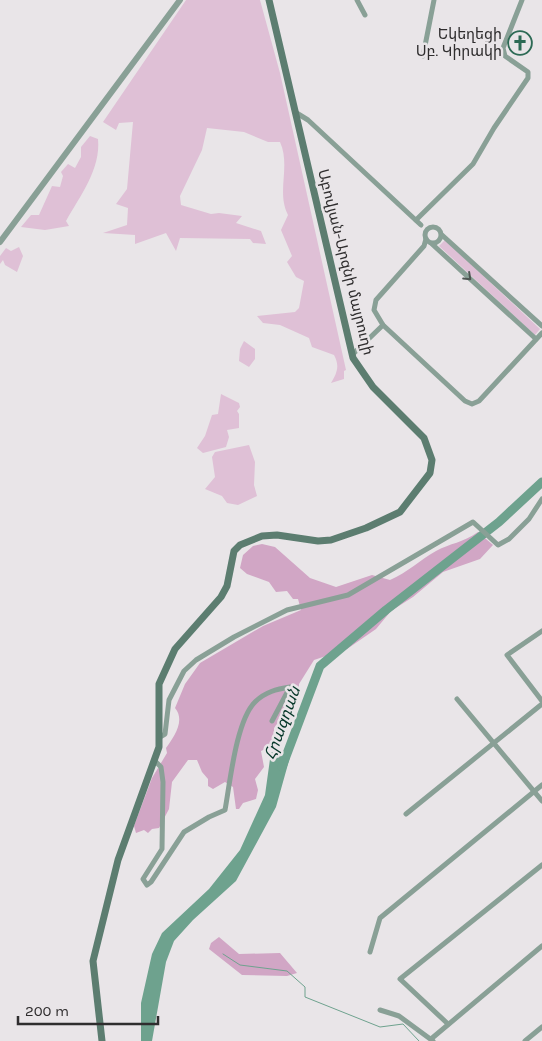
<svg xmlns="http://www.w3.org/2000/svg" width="542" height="1041" font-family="Karla,'Noto Sans Armenian',sans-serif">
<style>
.green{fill:#dfc0d6}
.forest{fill:#d1a6c5}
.water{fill:#6ea28e}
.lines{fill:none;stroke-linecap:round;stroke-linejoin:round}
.stream{stroke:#6ea28e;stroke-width:1}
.river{stroke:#6ea28e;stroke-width:9}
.minor{stroke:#89a096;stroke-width:5}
.tertiary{stroke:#89a096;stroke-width:6}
.secondary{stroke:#5c7d70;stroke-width:7}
.oneway{stroke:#4e5552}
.labels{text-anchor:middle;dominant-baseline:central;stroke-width:5;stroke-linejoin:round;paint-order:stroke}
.poi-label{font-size:15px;fill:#2f2d2e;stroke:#e9e5e8;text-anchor:end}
.street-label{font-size:15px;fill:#2f2d2e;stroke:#e9e5e8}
.water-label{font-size:16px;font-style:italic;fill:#053628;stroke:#e9e5e8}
</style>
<rect width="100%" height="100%" fill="#e9e5e8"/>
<g class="green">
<path d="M186,0H260L280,73L346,370L344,371V379L331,383C337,373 340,366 334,355L312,347L309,338L280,325L263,323L257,316L295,312L299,308L304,281L296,277L287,262L292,256L281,230L288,215C276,192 291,166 280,142H268L244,132L207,128L202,150L180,196L181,205L211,214L219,213L242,216L236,223L261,231L266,244L253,243L250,239L180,238L176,251L166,233L135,244V235L103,233L127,225L128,208L116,204L127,189L133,122L119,123L116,130L103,122Z"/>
<path d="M90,136L98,139C101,169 80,196 66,221L69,226L45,230L21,227L31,215H39L52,186L60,187L63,176L61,172L68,164L75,168L81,157V147Z"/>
<path d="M445,240L540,329L535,335L439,246Z"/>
<path d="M19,247L23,256L17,272L5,265L3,260L0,264V256L6,248L11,251Z"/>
<path d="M244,341L255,349V359L249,367L239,361L240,349Z"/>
<path d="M221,394L239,403L240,407L237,411L239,414V428L227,430L229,437L226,447L203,453L197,448L205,436L212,415L218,414Z"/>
<path d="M249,445L255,462L254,485L257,496L238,505L227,503L222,496L205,489L215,477L212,457L215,452Z"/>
</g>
<g class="forest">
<path d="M478,532L493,545L480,559L443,572L413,597L391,611L376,629L347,649L314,660L299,684V694L291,700L288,710L274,728V745L261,751L264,767L255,779L258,790L256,799L243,803L239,809H236L233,787L225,782L213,789L208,786V779L202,772L197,760H188L172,782L169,809L159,828L152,829L148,833L144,830L136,833L134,826L152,778L167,753L166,748C173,738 186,721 175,708L185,684L200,663L263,626L301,610L298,599H293L287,591L276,592L269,582L247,574L240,568L243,555L253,546L262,544L275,547L310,578L336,587L372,575L390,580C407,573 420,560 436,551C451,543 462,543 478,532Z"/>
<path d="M219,937L239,954L280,953L297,973L287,976L242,975L209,949L211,943Z"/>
</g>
<path class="water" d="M271,752L290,757L276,807L236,881L193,920L174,941L166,962L152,1041H141V1003L152,954L162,933L209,889L240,850L265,795Z"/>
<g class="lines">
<path class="stream" d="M223,954L240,965L287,971L305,987V997L380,1027L403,1024L419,1041"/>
<path class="river" d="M282,767L320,666L386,610L499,522L542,482"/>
<g class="minor">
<path d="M357,0L365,15"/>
<path d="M423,56L434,0"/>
<path d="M295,112L308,120L421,225"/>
<path d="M416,220L473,164L494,128L528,78V72L505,56L503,48L522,0"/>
<circle cx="433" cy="235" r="8"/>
<path d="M442,235L542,326"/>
<path d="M426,239L424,246L376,300L374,310L383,325L465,401L472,404L479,401L542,333"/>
<path d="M432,244L536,339"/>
<path d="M352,355L383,325"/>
<path d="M542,631L507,655L542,701"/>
<path d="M457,699L542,801"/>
<path d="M160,737L165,734L169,700L184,671L196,660L234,637L287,610L348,595L473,522L498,545L509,539L529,519L542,499"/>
<path d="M154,760L161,767L163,782L162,849L143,879L147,885L151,882L184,832L209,817L225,810C230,783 236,721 255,702C265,692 277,689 290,687L272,721"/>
<path d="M406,814L542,704"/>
<path d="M370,952L380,918L542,785"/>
<path d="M380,1010L399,1016L433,1041"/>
<path d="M448,1024L400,979L542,865"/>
<path d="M431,1039L542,946"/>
<path d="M525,1041L542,1027"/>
</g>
<path class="tertiary" d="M0,242L180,0"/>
<path class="secondary" d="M102,1041L93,961L118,860L159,747V684L175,649L221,597L227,586L234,551L240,545L262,536L277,535L318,541L331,540L366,528L400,512L430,473L432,460L424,438L373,387L353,358L269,0"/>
</g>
<defs><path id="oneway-chevron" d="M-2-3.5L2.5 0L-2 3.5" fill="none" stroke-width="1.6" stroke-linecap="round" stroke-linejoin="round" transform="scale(1.25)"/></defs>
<use class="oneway" href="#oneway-chevron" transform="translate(468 277) rotate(43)"/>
<defs>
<g id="church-ring" transform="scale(1.25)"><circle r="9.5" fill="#e9e5e8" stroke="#2d6a55" stroke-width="1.5"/><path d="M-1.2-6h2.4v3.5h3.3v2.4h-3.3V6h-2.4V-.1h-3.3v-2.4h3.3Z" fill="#2d6a55"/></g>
</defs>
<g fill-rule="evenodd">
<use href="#church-ring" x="520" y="43"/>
</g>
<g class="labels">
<g class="poi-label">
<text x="502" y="34">Եկեղեցի<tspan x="502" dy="17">Սբ. Կիրակի</tspan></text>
</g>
<g class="street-label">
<text transform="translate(346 262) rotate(76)">Աբովյան-Արզնի մայրուղի</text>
</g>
<g class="water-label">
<text transform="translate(282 723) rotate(-70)">Հրազդան</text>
</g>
</g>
<path d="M18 1016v8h140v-8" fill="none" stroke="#2f2d2e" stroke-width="2.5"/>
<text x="25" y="1016" font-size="15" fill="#2f2d2e" stroke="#e9e5e8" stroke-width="4" paint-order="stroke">200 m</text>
</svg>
